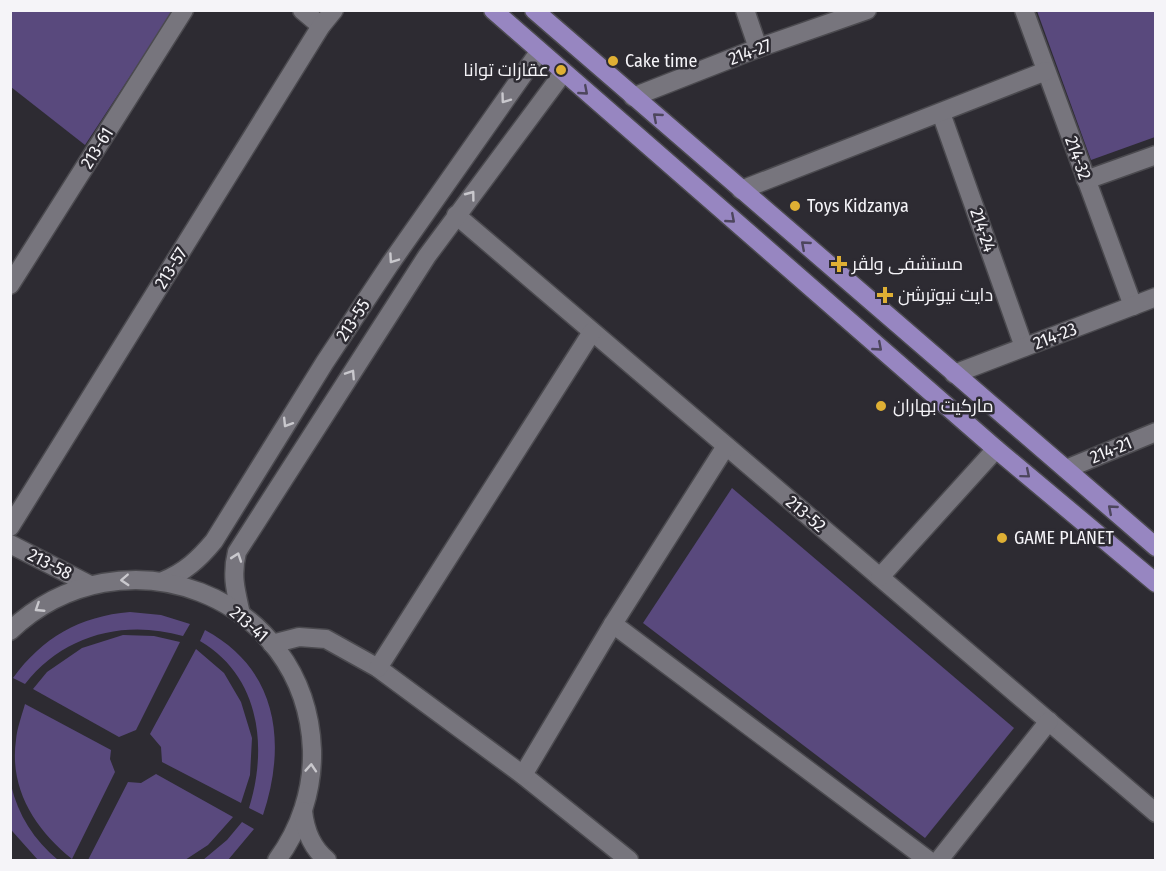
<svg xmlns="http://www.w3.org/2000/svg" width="1166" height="871" font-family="'Fira Sans Condensed',Cairo,sans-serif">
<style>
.green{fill:#59497d}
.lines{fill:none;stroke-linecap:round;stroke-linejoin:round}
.minor-casing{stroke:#4b4a4f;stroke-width:21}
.major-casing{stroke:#4b4a4f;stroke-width:21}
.minor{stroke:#77757d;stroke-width:18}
.major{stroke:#9786c1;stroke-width:18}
.oneway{stroke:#4d465d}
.oneway2{stroke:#c9c8cd}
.poi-dot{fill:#dfb034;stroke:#2d2b32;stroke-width:2}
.labels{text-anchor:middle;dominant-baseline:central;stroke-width:5;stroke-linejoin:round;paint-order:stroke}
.street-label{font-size:18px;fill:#f5f4f8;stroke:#2d2b32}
.poi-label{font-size:18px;fill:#f5f4f8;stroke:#2d2b32;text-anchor:start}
</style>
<rect width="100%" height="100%" fill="#2d2b32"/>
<g class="green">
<path d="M10,11H173L85,145L11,87Z"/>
<path d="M1037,11H1155V137L1091,160Z"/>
<path d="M732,488L1014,728L925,838L643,623Z"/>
<path d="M130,612L161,615L190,624L183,636C124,619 63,635 25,684L13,678C42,638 80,616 130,612Z"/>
<path d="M205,630C278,669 287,743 263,815L249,808C268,747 260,676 200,641Z"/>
<path d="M123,635L154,636L180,642L136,730L119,737L33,689L47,672L82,648Z"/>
<path d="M196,649L224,673L241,702L252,738L250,775L241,803L162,762L161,747L150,734Z"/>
<path d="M25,704L111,750L110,759L115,772L72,859C35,829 9,789 16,740C17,728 22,715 25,704Z"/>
<path d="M156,774L233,817L208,845L185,860H88L128,782L141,783Z"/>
<path d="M11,785C18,815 34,840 58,860H38L13,832L10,828Z"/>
<path d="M242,822L254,829L228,860H203L227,840Z"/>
</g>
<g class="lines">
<g class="minor-casing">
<g id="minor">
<path d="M302,10L321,26"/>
<path d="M745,10L758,48"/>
<path d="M1024,10L1133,306"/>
<path d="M633,97L758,48L867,10"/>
<path d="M941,113L1024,347"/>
<path d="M1086,180L1156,155"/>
<path d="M741,190L1046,71"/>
<path d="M456,215L1156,813"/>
<path d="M10,285L184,10"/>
<path d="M954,374L1156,297"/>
<path d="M1066,469L1156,432"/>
<path d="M10,527L321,26L334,10"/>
<path d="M10,544L90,585"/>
<path d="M880,577L996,449"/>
<path d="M163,581C185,572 199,559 214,541L325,362L390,264L539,52"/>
<path d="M241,614C236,592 231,576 237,552L427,256L563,73"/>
<path d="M613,624L928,860"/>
<path d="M10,631C121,525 306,594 312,750C313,790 300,829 277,860"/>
<path d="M272,644L299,637L326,639L378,668L523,775L629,860"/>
<path d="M378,668L592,332"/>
<path d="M523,775L613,624L726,446"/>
<path d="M303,811C305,830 312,848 327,860"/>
<path d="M939,860L1049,721"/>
</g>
</g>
<g class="major-casing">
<g id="major">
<path d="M493,10L996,449L1156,583"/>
<path d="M534,10L1156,547"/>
</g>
</g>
<use href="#minor" class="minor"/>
<use href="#major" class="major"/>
</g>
<defs><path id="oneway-chevron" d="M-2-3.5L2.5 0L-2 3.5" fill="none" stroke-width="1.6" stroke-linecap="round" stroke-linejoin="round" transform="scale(1.5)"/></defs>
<g class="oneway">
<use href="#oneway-chevron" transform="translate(584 91) rotate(41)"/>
<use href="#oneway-chevron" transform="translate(657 117) rotate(-139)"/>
<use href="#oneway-chevron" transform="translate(731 219) rotate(41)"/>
<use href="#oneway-chevron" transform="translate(805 245) rotate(-139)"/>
<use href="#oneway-chevron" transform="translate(878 347) rotate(41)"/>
<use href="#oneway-chevron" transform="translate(1026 474) rotate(40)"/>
<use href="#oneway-chevron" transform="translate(1112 509) rotate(-139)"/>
</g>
<g class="oneway2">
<use href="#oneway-chevron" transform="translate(505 99) rotate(126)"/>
<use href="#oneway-chevron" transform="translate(471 195) rotate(-53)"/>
<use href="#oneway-chevron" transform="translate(393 259) rotate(125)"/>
<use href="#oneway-chevron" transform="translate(351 374) rotate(-57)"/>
<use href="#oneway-chevron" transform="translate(287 423) rotate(122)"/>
<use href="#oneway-chevron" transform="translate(237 557) rotate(-71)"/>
<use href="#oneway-chevron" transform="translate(125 580) rotate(177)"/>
<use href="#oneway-chevron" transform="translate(39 608) rotate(147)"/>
<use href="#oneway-chevron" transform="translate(311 768) rotate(-86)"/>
</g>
<g class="poi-dot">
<circle cx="613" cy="61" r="6"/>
<circle cx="561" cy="70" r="6"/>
<circle cx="795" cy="206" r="6"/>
<path d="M836 255h6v6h6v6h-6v6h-6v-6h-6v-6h6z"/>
<path d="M882 286h6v6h6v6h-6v6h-6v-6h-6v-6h6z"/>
<circle cx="881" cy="406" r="6"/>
<circle cx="1002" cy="538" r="6"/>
</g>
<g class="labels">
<g class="street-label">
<text transform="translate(750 52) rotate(-20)">214-27</text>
<text transform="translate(97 148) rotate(-58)">213-61</text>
<text transform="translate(1078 158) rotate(70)">214-32</text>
<text transform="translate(983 230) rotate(71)">214-24</text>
<text transform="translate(171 268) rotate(-58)">213-57</text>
<text transform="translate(353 320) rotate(-57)">213-55</text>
<text transform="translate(1055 336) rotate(-21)">214-23</text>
<text transform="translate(1111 450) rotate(-22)">214-21</text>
<text transform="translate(806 514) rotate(40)">213-52</text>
<text transform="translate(50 564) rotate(27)">213-58</text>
<text transform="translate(249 624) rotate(41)">213-41</text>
</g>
<g class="poi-label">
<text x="625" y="61">Cake time</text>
<text x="549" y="70" text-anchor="end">عقارات توانا</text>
<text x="807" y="206">Toys Kidzanya</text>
<text x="852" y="264">مستشفى ولڤر</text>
<text x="898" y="295">دايت نيوترشن</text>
<text x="893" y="406">مارکیت بهاران</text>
<text x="1014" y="538">GAME PLANET</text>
</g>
</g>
<rect width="1166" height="871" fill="none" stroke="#f5f4f8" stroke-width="24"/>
</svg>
